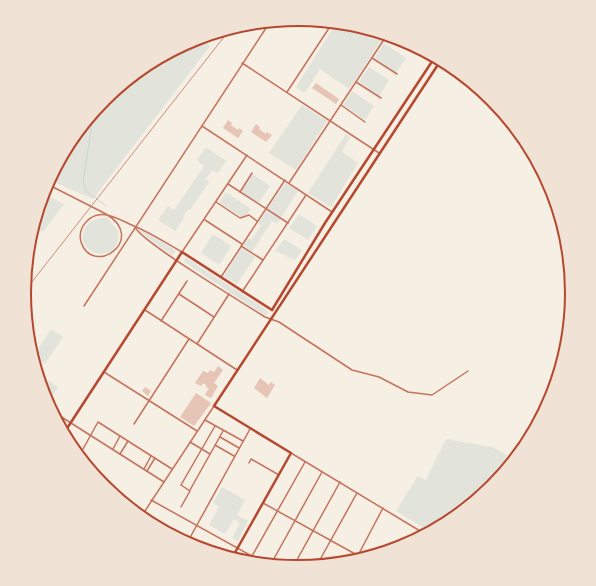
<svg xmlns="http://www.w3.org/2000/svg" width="596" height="586" font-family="Quicksand,sans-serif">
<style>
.green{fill:#e2e4dc}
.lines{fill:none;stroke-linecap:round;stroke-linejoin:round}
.stream{stroke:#c9d6d2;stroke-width:1}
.building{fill:#e6c5b7}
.minor{stroke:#c5725c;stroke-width:1.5}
.primary{stroke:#b5482f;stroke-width:2.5}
.rail{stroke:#cf8b77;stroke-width:1}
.rim{fill:none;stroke:#b5482f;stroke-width:2}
</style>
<rect width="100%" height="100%" fill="#f6efe4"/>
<g class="green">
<path d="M336,23L352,24L385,35L349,89L320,69L305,93L296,87Z"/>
<path d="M199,38L210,46L93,199L49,180L70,141L104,99L146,65Z"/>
<path d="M384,43L406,58L396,73L375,58Z"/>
<path d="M369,67L389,80L379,96L359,82Z"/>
<path d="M352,91L374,106L365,120L343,105Z"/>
<path d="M302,105L327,121L296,170L269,153Z"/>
<path d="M346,134L350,137L342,152L358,163L331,207L308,193Z"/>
<path d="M206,147L226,161L218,173L212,170L206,179L209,182L190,210L188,209L183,216L184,218L175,231L158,220L168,206L174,210L204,166L197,160Z"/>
<path d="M252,174L270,186L258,204L240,192Z"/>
<path d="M285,183L298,191L277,224L272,221L252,252L243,245L247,238L251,240L261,226L258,223Z"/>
<path d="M226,192L251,209L244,218L219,203Z"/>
<path d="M43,193L64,204L43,232L33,226Z"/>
<path d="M299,214L317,226L308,240L289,228Z"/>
<path d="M107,217L118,231C123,267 71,255 85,228C90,220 98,218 107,217Z"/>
<path d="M138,228L175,250V253L172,255L148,238Z"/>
<path d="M213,234L231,246L219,265L201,253Z"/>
<path d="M284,239L302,250L295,260L275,251Z"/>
<path d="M241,248L255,257L237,284L224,276Z"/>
<path d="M185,257L267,310L268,314L264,315L184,262Z"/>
<path d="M51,329L63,337L45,364L33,357Z"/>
<path d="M37,373L58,387L48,403Z"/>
<path d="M446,439L492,447L507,455L486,491L450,521L430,532L396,511L418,476L426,480Z"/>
<path d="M222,487L245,500L237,515L248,521L238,541L232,538L240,523L234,519L225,534L209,525L219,507L213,503Z"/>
</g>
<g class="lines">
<path class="stream" d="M94,112L83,181L86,191L105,205"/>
</g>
<g class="building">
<path d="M316,83L339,99L336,104L312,88Z"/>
<path d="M228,120L232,123L231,125L238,130L239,128L243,131L238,138L223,128Z"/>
<path d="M256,124L260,127L259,129L266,134L267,132L272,135L266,142L251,132Z"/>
<path d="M218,366L223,370L214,383L218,386L211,398L205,395L209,388H206L207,386L203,383L201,386L195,383L203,371L208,373L210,370L214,372Z"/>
<path d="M260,378L269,385L271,382L275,385L267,398L254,388Z"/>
<path d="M145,387L151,391L148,396L142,391Z"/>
<path d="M196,393L211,403L194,426L180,417Z"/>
</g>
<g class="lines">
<g class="minor">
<path d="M399,39L432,61"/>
<path d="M372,58L397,74"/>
<path d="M242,63L379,153"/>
<path d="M356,82L381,98"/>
<path d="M287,92L333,22"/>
<path d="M341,105L365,122"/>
<path d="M202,126L332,212"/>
<path d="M289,183L387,35"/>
<path d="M47,184L106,214C148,239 93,278 81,242C79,235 81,227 86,222C101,206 119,220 134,226C151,233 166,243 182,252L247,155"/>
<path d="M228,184L288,223"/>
<path d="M240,192L252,173"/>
<path d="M216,202L240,218L249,215L257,221"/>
<path d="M205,220L242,244"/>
<path d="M135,227C141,242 245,304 265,317L279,322L352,370L379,377L408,392L432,395L468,371"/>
<path d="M241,246L263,260"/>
<path d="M221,277L285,180"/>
<path d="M242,292L306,195"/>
<path d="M179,294L214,317"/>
<path d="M84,306L270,22"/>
<path d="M145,310L237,370"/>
<path d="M161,321L187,281"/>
<path d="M197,344L229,294"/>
<path d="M104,372L197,431"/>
<path d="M52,411L164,482"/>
<path d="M205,420L243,441"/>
<path d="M134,424L189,339"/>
<path d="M220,437L239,448"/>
<path d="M190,442L210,454"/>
<path d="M215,445L234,456"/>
<path d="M83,449L98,422L172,469"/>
<path d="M113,449L120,436"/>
<path d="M291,453L425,534"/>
<path d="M120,454L128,441"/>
<path d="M249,463L251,459L279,475"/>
<path d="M144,469L151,456"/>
<path d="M147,471L155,458"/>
<path d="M190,490L223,431"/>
<path d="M151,500L266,564"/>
<path d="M263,503L357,555"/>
<path d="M181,507L190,491L181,485L215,426"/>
<path d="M141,517L214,406"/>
<path d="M187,543L250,429"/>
<path d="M252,556L305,462"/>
<path d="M355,561L383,508"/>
<path d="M271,564L322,472"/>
<path d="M317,565L357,493"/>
<path d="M293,567L340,482"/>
</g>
<g class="primary">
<path d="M272,310L325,223L435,57"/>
<path d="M64,433L182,252L272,310"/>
<path d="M232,558L291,453L214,406L441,60"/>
</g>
<path class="rail" d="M24,292L231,28"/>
</g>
<path d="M0 0H596V586H0ZM31 293a267 267 0 1 1 534 0a267 267 0 1 1-534 0Z" fill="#f1e2d6" fill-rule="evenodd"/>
<path class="rim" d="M31 293a267 267 0 1 1 534 0a267 267 0 1 1-534 0Z"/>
</svg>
